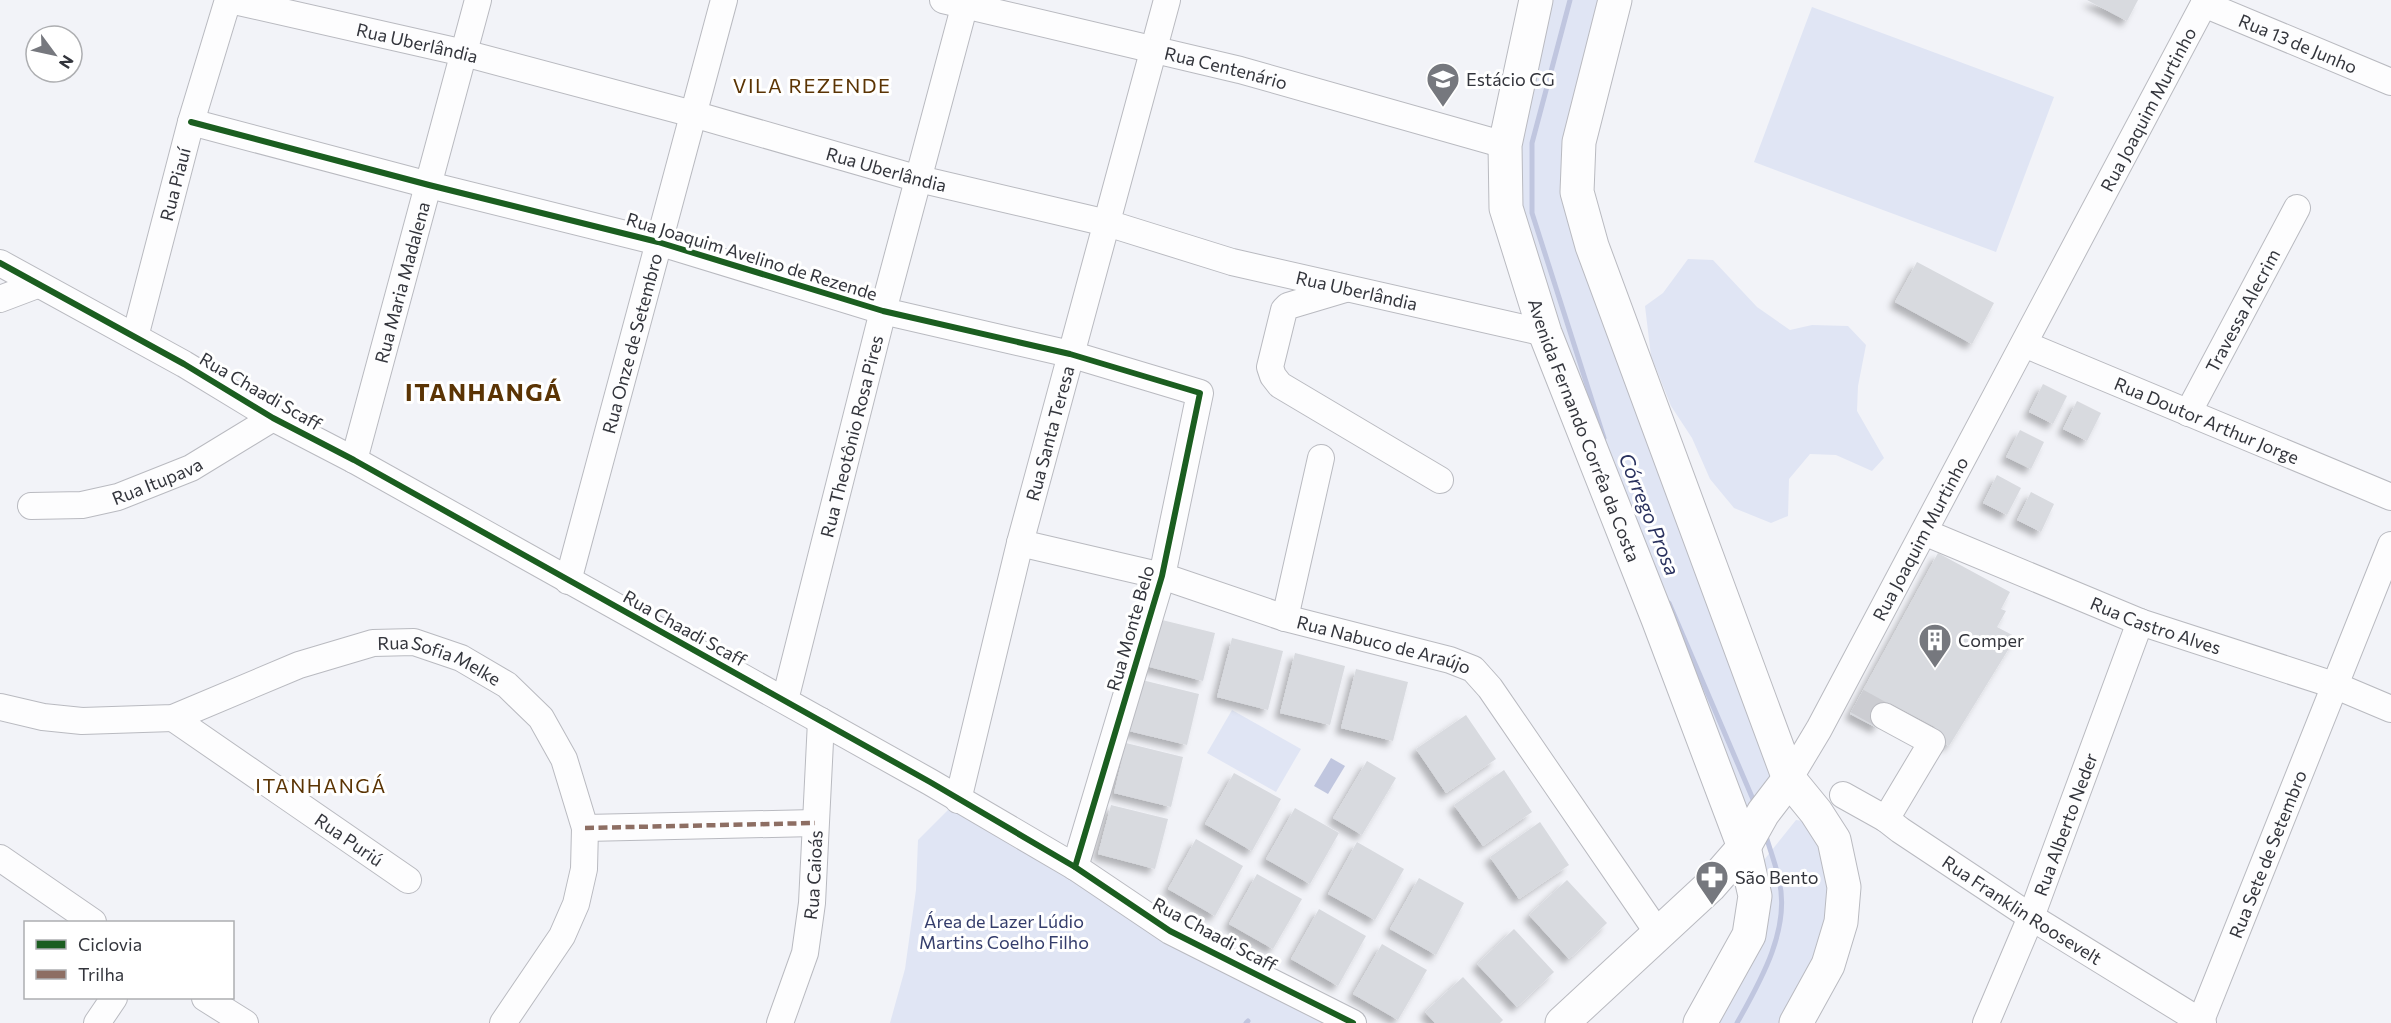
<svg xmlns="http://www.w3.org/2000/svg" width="2391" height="1023" font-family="Commissioner,sans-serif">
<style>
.green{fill:#e0e5f4}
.water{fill:#c0c6df}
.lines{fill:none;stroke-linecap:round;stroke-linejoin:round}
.stream{stroke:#c0c6df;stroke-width:5}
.building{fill:#d8dadf;filter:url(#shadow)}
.minor-tunnel{stroke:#cccdd2;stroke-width:26;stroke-dasharray:26 13;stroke-linecap:butt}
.minor-casing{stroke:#b9bac0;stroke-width:28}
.major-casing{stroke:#b9bac0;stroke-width:35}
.minor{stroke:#fdfdfe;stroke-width:26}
.major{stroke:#fdfdfe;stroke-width:33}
.quiet{stroke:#8d6e63;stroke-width:4.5;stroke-dasharray:9 4.5;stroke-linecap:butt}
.cycleway-casing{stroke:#fff;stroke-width:10}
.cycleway{stroke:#1b5e20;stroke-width:6}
.labels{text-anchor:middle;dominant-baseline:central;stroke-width:6;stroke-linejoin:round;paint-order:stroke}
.street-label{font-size:18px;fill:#33353c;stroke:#fff}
.poi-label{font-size:18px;fill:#33353c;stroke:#fff;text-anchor:start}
.park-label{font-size:18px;fill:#343d6b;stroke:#fff}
.neighbourhood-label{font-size:20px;letter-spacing:1.5px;fill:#5b3404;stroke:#fff}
.water-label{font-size:20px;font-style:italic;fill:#2a325f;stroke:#fff}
.district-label{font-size:24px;font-weight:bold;letter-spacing:1.5px;fill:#5b3404;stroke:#fff}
</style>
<defs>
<filter id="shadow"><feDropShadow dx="-5.5" dy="5.5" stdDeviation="3" flood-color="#0004"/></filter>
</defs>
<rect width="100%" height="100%" fill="#f2f3f8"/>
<g class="green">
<path d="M1536,0H1615L1577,192L1789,779L1744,847L1545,333L1505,145Z"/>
<path d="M1812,7L2054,97L1996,252L1754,162Z"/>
<path d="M1688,259L1713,260L1757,307L1790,330L1812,325L1848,326L1866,345L1858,386L1857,411L1884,458L1872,471L1836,455L1810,454L1789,479L1788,516L1771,523L1734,508L1710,479L1692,438L1671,406L1651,356L1645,306L1663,293Z"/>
<path d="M1232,710L1301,749L1276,792L1207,753Z"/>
<path d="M958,800L1325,1023H890L905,969L916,890L918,840Z"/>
<path d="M1796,820L1810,822L1823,845L1834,921L1788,1023H1712L1764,860Z"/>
</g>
<path class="water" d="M1331,758L1345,766L1328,794L1314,786Z"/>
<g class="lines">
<g class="stream">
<path d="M1570,0L1532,143V213L1604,438"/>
<path d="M1669,603L1755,804"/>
<path d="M1246,1023L1248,1021"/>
<path d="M1737,1023C1760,982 1791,929 1779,880C1776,865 1770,850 1766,836"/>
</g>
</g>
<g class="building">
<path d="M2087,0H2138L2127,21Z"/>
<path d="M1917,262L1994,303L1972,344L1895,302Z"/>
<path d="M2043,384L2067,396L2053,424L2029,412Z"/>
<path d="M2077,401L2101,413L2087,441L2063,429Z"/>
<path d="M2020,430L2044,442L2031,469L2006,457Z"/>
<path d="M1997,475L2021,488L2007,515L1983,503Z"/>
<path d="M2031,492L2054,504L2041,532L2017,520Z"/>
<path d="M1938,553L2010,592L2001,609L2006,611L1997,627L2016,637L1949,746L1931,736L1935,727L1890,703L1877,728L1850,714Z"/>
<path d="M1158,619L1215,633L1203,681L1146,666Z"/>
<path d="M1232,638L1283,651L1268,710L1217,697Z"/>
<path d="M1295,653L1345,666L1330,725L1280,713Z"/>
<path d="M1356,669L1408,682L1393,741L1341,728Z"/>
<path d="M1142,680L1199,694L1187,745L1129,731Z"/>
<path d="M1466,715L1496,759L1446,793L1416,749Z"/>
<path d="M1126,743L1183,757L1171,807L1114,793Z"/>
<path d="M1367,761L1396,778L1362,835L1333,818Z"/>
<path d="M1504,770L1532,812L1483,846L1454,805Z"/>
<path d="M1234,773L1281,799L1252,851L1205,824Z"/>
<path d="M1111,805L1168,819L1155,869L1098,854Z"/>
<path d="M1295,808L1339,833L1310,884L1266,859Z"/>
<path d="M1540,822L1569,865L1519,899L1490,857Z"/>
<path d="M1196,839L1243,866L1215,916L1168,889Z"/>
<path d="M1357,842L1404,869L1375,920L1328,894Z"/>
<path d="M1257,874L1302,899L1273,949L1229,924Z"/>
<path d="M1419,878L1464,903L1436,955L1390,929Z"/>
<path d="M1567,880L1607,923L1569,959L1529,915Z"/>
<path d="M1319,909L1366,936L1338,986L1291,959Z"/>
<path d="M1514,929L1554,972L1517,1007L1477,964Z"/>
<path d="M1382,944L1427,970L1398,1020L1353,994Z"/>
<path d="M1463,977L1503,1020L1500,1023H1435L1425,1012Z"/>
</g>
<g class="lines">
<path class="minor-tunnel" d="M1857,701L1884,716"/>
<g class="minor-casing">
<g id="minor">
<path id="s1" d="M230,0L464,53L693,114L919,179L1107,223L1232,262L1545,333"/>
<path id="s2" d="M943,0L1240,70L1505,145"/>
<path id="s3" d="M2204,4L2391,82"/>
<path d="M191,122L429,185L658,242L883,311L1070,354L1200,393L1162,576L1075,867"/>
<path d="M0,263L184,364L273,418L354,460L930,782L1075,867L1170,931L1353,1023"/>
<path d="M1345,289L1288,306L1284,310L1270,367L1273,376L1280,385L1440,480"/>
<path d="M0,299L37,285"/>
<path id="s4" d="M135,337L191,122L228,0"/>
<path id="s5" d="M2024,344L2391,497"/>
<path id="s6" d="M2188,413L2297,208"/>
<path id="s7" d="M354,460L478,0"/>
<path id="s8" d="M31,506L82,505L118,497L191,468L273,418"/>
<path id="s9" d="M1924,532L2140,622L2334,685L2391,709"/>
<path id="s10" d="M1020,543L1162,576L1285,618L1450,660L1473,669L1490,688L1658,933"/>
<path id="s11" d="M568,581L724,0"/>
<path d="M1285,618L1321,458"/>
<path id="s12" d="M785,700L883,311L966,0"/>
<path id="s13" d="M0,707L43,717L82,721L173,718L299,665L373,643L414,642L461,658L507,685L541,718L564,759L585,828L584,869L576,904L562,936L503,1023"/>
<path d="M1884,716L1932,742L1886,819"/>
<path id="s14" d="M173,718L408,880"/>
<path id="s15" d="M1789,779L1819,729L2206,0"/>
<path id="s16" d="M1843,795L1886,819L1900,830L2031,917L2203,1023"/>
<path id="s17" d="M958,800L1020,543L1167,0"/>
<path d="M585,828L815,823"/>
<path d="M0,858L93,922"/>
<path d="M205,998L245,1023"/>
<path d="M97,1023L114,998"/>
<path id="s18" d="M780,1023L805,953L812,903L821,721"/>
<path id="s19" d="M1986,1023L2031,917L2140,622"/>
<path id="s20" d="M2200,1023L2391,545"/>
</g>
</g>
<g class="major-casing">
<g id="major">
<path id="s21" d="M1536,0L1505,145L1506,208L1545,333L1658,619L1744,847L1755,896L1749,935L1700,1023"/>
<path d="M1615,0L1579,142L1577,192L1592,246L1789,779L1816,812L1834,840L1844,887L1841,922L1828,965L1796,1023"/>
<path d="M1562,1023L1710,886L1744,847L1763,813L1789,779"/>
</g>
</g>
<use href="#minor" class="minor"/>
<use href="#major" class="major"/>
<path class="quiet" d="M585,828L815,823"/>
<g class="cycleway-casing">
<g id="cycleway">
<path d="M191,122L429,185L658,242L883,311L1070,354L1200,393L1162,576L1075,867"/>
<path d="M0,263L184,364L273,418L354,460L930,782L1075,867L1170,931L1353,1023"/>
</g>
</g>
<use href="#cycleway" class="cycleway"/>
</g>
<defs>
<g id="university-pin" transform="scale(1.725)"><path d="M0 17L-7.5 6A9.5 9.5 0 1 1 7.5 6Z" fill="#76787e" stroke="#fff"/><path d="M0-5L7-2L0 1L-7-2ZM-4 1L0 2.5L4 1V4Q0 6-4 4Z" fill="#fff"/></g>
<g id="building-pin" transform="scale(1.725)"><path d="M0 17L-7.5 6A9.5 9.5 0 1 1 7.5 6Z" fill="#76787e" stroke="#fff"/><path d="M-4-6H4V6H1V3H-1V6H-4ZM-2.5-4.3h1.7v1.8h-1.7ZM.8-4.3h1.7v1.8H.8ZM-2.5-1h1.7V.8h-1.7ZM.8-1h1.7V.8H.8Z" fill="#fff"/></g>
<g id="pharmacy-pin" transform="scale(1.725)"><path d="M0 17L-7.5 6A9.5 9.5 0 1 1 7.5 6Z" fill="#76787e" stroke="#fff"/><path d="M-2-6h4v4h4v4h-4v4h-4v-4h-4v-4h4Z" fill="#fff"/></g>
</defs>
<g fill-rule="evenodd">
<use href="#university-pin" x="1443" y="79"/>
<use href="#building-pin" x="1935" y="640"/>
<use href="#pharmacy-pin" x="1712" y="877"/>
</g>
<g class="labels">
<g class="street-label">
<text stroke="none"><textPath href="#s1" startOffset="192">Rua Uberlândia</textPath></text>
<text stroke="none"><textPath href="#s3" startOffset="102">Rua 13 de Junho</textPath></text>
<text stroke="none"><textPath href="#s2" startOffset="291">Rua Centenário</textPath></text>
<text stroke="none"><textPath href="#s15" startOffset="760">Rua Joaquim Murtinho</textPath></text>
<text stroke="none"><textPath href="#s1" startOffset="678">Rua Uberlândia</textPath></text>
<text stroke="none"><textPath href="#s4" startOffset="158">Rua Piauí</textPath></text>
<text transform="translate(752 256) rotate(17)">Rua Joaquim Avelino de Rezende</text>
<text stroke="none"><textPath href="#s7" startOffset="184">Rua Maria Madalena</textPath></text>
<text stroke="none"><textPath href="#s1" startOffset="1164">Rua Uberlândia</textPath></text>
<text stroke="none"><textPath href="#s6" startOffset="116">Travessa Alecrim</textPath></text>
<text stroke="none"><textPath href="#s11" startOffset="246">Rua Onze de Setembro</textPath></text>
<text transform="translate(261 391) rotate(30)">Rua Chaadi Scaff</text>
<text stroke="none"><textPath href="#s5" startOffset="198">Rua Doutor Arthur Jorge</textPath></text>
<text stroke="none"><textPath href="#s21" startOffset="447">Avenida Fernando Corrêa da Costa</textPath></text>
<text stroke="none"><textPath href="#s17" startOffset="378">Rua Santa Teresa</textPath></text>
<text stroke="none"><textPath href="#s12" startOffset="272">Rua Theotônio Rosa Pires</textPath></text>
<text stroke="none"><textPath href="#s8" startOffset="130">Rua Itupava</textPath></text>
<text stroke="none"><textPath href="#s15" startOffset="274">Rua Joaquim Murtinho</textPath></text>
<text stroke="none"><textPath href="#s9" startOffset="250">Rua Castro Alves</textPath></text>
<text transform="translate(685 628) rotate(29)">Rua Chaadi Scaff</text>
<text transform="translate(1130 628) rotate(-74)">Rua Monte Belo</text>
<text stroke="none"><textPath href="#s10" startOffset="378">Rua Nabuco de Araújo</textPath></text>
<text stroke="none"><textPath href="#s13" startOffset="458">Rua Sofia Melke</textPath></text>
<text stroke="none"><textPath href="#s19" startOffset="214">Rua Alberto Neder</textPath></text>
<text stroke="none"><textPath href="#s14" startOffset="214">Rua Puriú</textPath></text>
<text stroke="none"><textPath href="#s20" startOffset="182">Rua Sete de Setembro</textPath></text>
<text stroke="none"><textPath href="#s18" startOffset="153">Rua Caioás</textPath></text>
<text stroke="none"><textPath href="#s16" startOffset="213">Rua Franklin Roosevelt</textPath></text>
<text transform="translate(1215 934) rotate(28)">Rua Chaadi Scaff</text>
</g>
<g class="poi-label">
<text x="1466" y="79">Estácio CG</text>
<text x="1958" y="640">Comper</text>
<text x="1735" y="877">São Bento</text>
</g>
<g class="park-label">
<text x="1004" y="921">Área de Lazer Lúdio<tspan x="1004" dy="21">Martins Coelho Filho</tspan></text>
</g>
<g class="neighbourhood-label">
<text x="812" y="85">VILA REZENDE</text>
<text x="321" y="785">ITANHANGÁ</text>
</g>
<g class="water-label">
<text transform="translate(1650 514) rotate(68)">Córrego Prosa</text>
</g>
<g class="district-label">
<text x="484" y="391">ITANHANGÁ</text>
</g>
</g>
<rect x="24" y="921" width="210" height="78" fill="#ffffff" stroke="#adaeb1" stroke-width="1.5"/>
<rect x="36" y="940" width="30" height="9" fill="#1b5e20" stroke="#adaeb1" stroke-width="1.5"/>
<text x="78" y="951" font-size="18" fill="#33353c">Ciclovia</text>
<rect x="36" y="970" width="30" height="9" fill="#8d6e63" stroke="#adaeb1" stroke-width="1.5"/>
<text x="78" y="981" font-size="18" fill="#33353c">Trilha</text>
<g transform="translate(54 54) rotate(123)"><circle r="28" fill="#ffffff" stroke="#adaeb1" stroke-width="1.5"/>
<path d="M0-4.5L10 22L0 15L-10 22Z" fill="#76787e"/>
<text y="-9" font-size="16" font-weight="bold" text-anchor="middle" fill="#33353c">N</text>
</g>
</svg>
